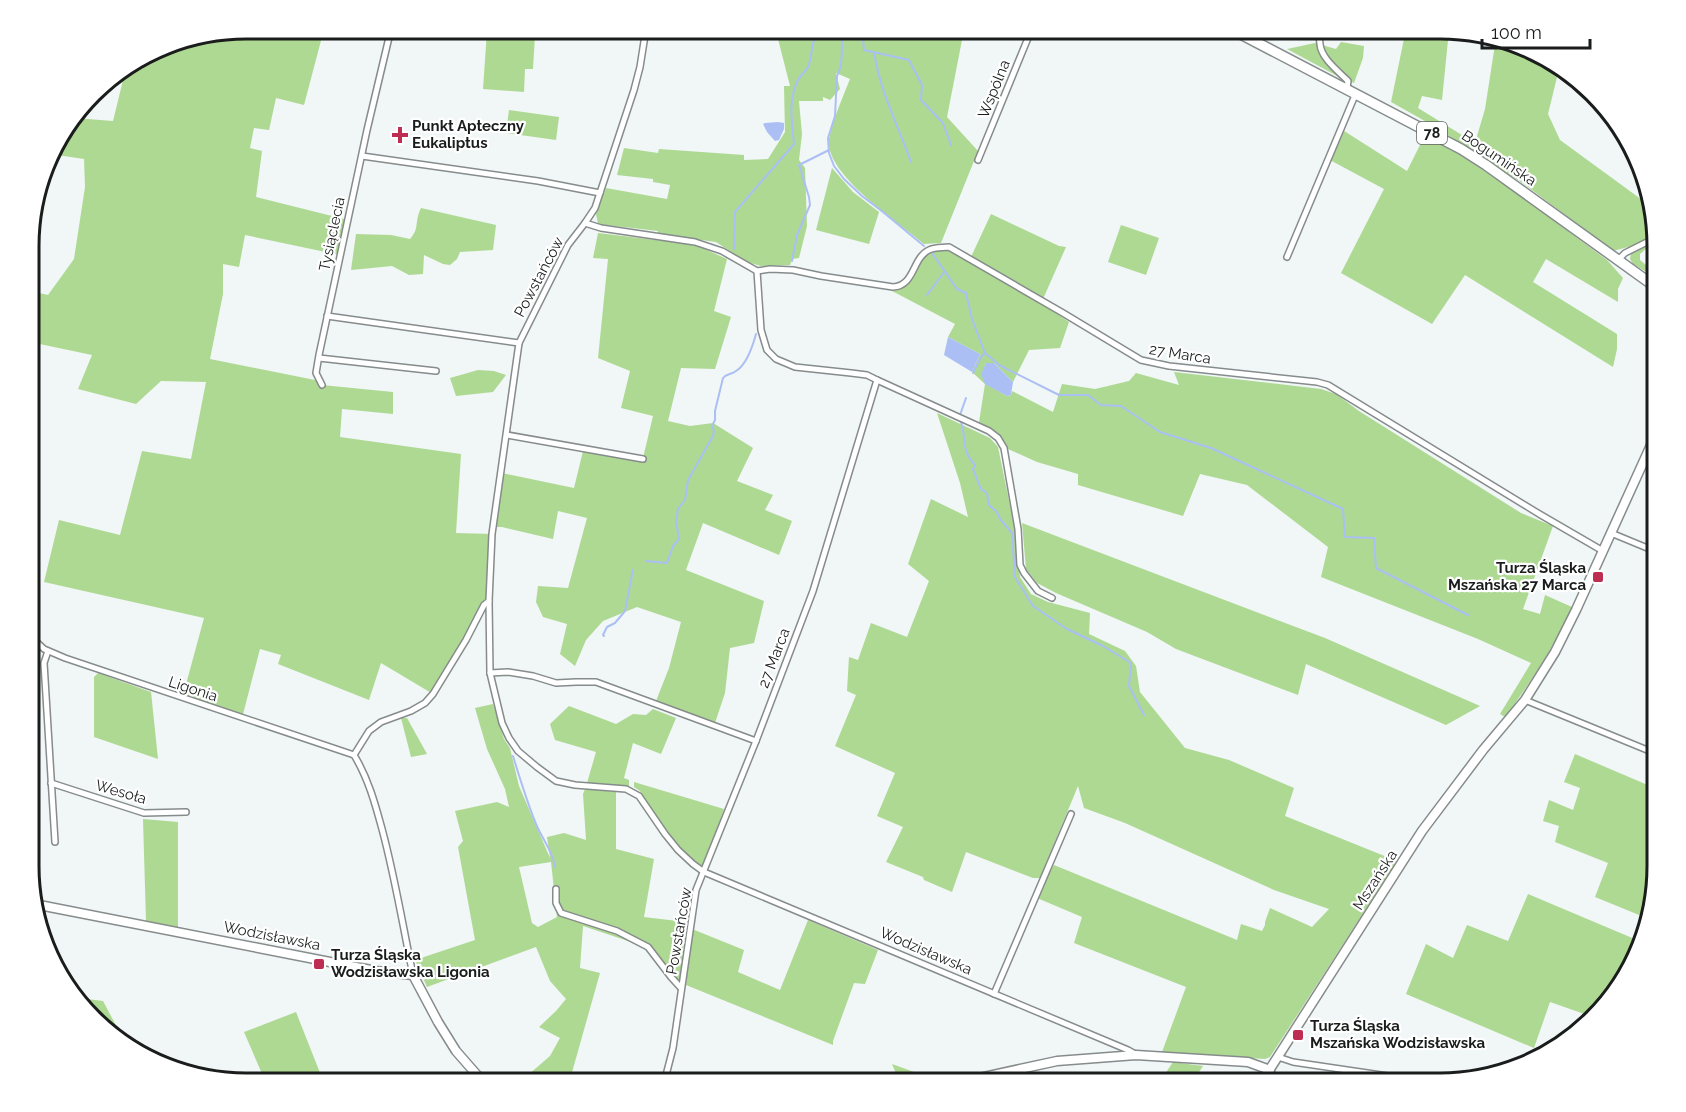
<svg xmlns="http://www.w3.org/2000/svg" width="1686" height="1112" font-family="Raleway,sans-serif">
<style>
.green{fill:#aed993;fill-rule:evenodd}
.water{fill:#acbff4}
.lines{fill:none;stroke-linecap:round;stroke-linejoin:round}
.stream{stroke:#acbff4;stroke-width:2}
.street-casing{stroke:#868b8b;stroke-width:8}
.secondary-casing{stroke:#868b8b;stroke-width:11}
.primary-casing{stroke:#868b8b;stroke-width:12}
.street{stroke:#fff;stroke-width:5}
.secondary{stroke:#fff;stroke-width:8}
.primary{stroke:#fff;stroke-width:9}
.poi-dot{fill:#be2e52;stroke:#fff;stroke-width:2}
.labels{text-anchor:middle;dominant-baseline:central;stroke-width:4.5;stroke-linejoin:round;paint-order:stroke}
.shield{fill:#fff;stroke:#5f6161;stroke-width:1.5}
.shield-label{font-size:14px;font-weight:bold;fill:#1b1d1d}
.street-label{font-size:15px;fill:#1b1d1d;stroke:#fff}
.poi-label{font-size:15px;font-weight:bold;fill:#1b1d1d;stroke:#fff;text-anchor:start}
.rim{fill:none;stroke:#1b1d1d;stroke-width:3}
</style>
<rect width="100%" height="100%" fill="#f1f6f6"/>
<g class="green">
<path d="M246,29H307L323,33L304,105L276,98L269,130L254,128L250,148L262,151L256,197L348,220L340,255L245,235L239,267L223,264V294L210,359L320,381L322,385L393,392V414L342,409L340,437L461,454L456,533L492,534L489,601L433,694L381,663L369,700L278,664L281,655L260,649L242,718L182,699L204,618L44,582L59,520L120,535L142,451L191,459L206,382L161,381L136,404L78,389L92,355L30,342V291L48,295L74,259L85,187L84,159L50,154L51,149L75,118L113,121L126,68L163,45Z"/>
<path d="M781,29H887V31L962,40L947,117L978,151L941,243L924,244C899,223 832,179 829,145C827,133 845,92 850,79L836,73L840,89L830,100L823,97V101H799L802,134L799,160L805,168L807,226L799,258L792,259L790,265L761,266L747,262L716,242L658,234V231L598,224L596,214L606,188L667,199L670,185L653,182V179L617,175L624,148L658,153L659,149L744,155V160L768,159L785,132L784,86H790L777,35Z"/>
<path d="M1406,29L1449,30L1442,100L1422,96L1418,108L1475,143L1485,109L1496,38L1510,40L1560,65L1548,114L1560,140L1649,205L1657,236L1643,243L1613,251L1524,184L1432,125L1391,102Z"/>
<path d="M487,31L535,35L533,69H525L524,92L483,89Z"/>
<path d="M1341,42L1364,46L1363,58L1354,83L1341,78L1287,49L1315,43L1336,49Z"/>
<path d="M509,110L559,117L556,140L506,133Z"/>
<path d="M1341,129L1407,171L1425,135C1490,169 1548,217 1607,260L1623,278L1618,289V302L1546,259L1533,282L1617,334V349L1613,367L1465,275L1432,324L1341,273L1384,189L1328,159Z"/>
<path d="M832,168L853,192L879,212L869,244L816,230Z"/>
<path d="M421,208L496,225L493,250L460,252L457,259L450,265L443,264L424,255L423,274L409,275L392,266L351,270L356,234L391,235L410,239C420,228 414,222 421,208Z"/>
<path d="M991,214L1059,246L1066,247L1043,299L971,257Z"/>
<path d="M1121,225L1159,238L1146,275L1108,262Z"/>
<path d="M598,233L681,243L700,247L727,259L714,311L731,317L715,369L681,368L668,421L690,426L713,423L753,448L737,481L773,495L765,510L792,521L779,555L703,523L686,570L764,601L754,643L730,648L725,693L715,723L656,701L669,668L681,622L637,607L603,621L586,640L575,666L560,654L567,624L543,617L536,602L538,586L568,588L587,518L558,511L553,539L502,527H495L502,473L574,488L583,451L642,462L653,416L621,408L630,371L598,358L608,259L593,258Z"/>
<path d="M1646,245L1647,248L1640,254V260L1652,270L1650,274L1633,264L1630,259L1631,253Z"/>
<path d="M941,248L951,251L1044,305L1069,322L1060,348L1029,350L1013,382L994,363H986L984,368L985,383L1007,396L1011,395L1012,391L1053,412L1062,384L1095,389L1129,381L1136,373L1179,385L1174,372L1321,389L1336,394L1359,411L1521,513L1553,526L1523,609L1540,614L1545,595L1572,607C1554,647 1531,682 1505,717L1500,714L1531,663L1478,639L1321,577L1328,547L1247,485L1200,474L1183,516L1078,485V474L1037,462L1008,449L998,433L979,422L985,384L972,372L980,354L948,337L955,324L892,291L908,284L927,254Z"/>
<path d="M478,370L494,371L506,375L493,392L456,396L450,378Z"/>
<path d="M937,413L990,438L998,447L1014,525L1020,577L1031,594L1048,602L1090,613L1089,634L1125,651L1136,666L1140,692L1185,748L1229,760L1294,788L1285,816L1397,861L1270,1057L1265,1059L1162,1052L1186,987L1074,943L1082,917L1037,898L1045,878L1054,865L1237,940L1241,924L1262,931L1265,925V922L1270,908L1312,927L1329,909L1274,890L1125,823L1084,808L1078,786L1040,878H1033L966,852L952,892L924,880L923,877L886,862L903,827L877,816L895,773L835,746L856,695L847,691L849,657L858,660L871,623L907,637L929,581L908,564L931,499L968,517L960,483Z"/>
<path d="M1022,523L1325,638L1480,706L1446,725L1306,664L1298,695L1176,649L1147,632L1056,593L1037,583L1026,569Z"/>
<path d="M98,673L151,692L158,759L94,737V677Z"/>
<path d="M493,704L504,739L510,748L519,786L550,858L547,837L564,833L586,840L583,794L585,789L616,792V849L654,859L644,917L686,922L679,986L643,946L583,926L580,968L600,973L569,1083H543L528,1075L550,1056L560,1038L539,1027L556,1011L566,999L550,981L536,947L427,987L415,960L475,940L458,847L463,841L455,811L497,802L509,807L505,789L487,749L475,708ZM551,862L557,917L538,927L532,923L519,867Z"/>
<path d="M569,706L616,724L633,714L646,715L653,709L676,718L661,754L633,743L624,778L629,780V786L587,783L596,752L555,740L550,724Z"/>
<path d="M401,718H407L427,754L411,757Z"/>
<path d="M1575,754L1657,789V880L1644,917L1595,897L1608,863L1555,842L1559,826L1543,821L1549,800L1573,810L1580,788L1564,782Z"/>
<path d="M634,782L724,809L703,870C676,851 658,818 640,791L634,787Z"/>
<path d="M143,819L178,822V928L146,921Z"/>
<path d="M1528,894L1637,940L1621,987L1590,1016L1550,1002L1534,1048L1406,994L1426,944L1453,958L1467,925L1508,941Z"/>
<path d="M808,920L878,950L865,984L854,983L833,1041V1045L686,985L692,929L744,950L738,972L780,990Z"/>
<path d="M79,998L103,1001L128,1048L125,1047Z"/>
<path d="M296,1012L324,1083H266L244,1032Z"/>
<path d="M1173,1062L1203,1066L1192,1083H1159Z"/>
<path d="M892,1064L939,1081L942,1082L900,1083Z"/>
</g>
<g class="water">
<path d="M778,122L784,123V129L779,140L775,141L767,132L763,124L765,123Z"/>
<path d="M948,337L980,354L972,372L944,355Z"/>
<path d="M986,363H994L1013,382L1011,395L1007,396L985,384L981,374Z"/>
</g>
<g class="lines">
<g class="stream">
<path d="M840,29C843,39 843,66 837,76L835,116L828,138L829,153L834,166L844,179L862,196L883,212L924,246"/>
<path d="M862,29L864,50L909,60L922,85L921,100L943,123L951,145"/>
<path d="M874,52C880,92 898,125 911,162"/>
<path d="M734,249L735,212L794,144C792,123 788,102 797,82C799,76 805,73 808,67C815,50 807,44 823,29"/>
<path d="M932,253L957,289L966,293L972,319L985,353L999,365L1059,395H1088L1101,405L1121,406L1160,432L1211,448L1343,509L1345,537L1374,538L1376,568L1468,615"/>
<path d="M792,261L797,235L810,205L809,197L799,165L829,150"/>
<path d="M927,295L945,271"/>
<path d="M973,373L981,357L985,353"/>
<path d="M960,415L966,398"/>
<path d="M961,422C967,439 960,449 975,465L973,469L981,489L987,493L989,505L997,512L1000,519L1012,533L1015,577L1033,606L1067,629L1103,646L1131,663L1129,686L1144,715"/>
<path d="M646,561L667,563L673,546L679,539L676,521L678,509L685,500L688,480L713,436L714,431L712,426L715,420V411L723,378C727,373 731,375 736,371C746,365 753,345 756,334"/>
<path d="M604,636L603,635L607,627L615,623L625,611L633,570"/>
<path d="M513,756C520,779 527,802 536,824C542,839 553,851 555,867"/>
</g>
<g class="street-casing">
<g id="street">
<path d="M646,29L640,67L634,90L595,208L585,223L568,245L519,343L492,534L489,601L490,673L502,723L509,738L518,751L537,767L556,781L575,785L626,789L639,796L665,834L678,850L693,864L704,872L1128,1050L1135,1054"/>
<path d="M1321,29C1320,33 1319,39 1320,44C1321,58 1338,71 1348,81L1347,88"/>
<path d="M362,156L538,181L600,193"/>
<path d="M978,160L1028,38L1036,29"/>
<path d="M585,223L601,228L695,242L722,251L757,271L770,269L793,270L821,276L893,287C915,286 912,258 929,250C935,247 943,248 949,247L1063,313L1141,360L1169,366L1317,382L1328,385L1541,515L1603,551"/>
<path d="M1287,257L1356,93"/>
<path d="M1618,260L1625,253L1657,237"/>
<path d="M327,316L519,343"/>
<path d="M319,358L436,371"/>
<path d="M877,380L989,431L998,438L1004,448L1018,529L1020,565L1024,573L1038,591L1052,598"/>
<path d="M322,385L316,373L319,355L367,130L391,29"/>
<path d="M507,435L643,459"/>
<path d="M1611,533L1657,552"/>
<path d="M30,636L44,649L65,658L354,755C368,778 375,803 382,829C395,877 403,927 413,975"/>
<path d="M48,651L44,663L55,842"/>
<path d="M490,673L508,672L533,676L556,683L576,682H596L756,741"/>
<path d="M1525,700L1657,754"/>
<path d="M354,755L369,731L381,722L411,711L425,703L433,694L466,640L484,605L489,601"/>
<path d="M51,783L144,813L186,812"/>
<path d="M556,889V903L561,913L617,931L648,947L671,977L681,988"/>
<path d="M994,994L1071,814"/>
<path d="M1278,1057L1293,1062L1435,1083"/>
<path d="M664,1083L673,1048L696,890L756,741L813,591L877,380L867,375L851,373L795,367L776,359L767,350L761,330L757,271"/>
</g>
</g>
<g class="secondary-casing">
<g id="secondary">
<path d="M34,904L376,971L413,975L438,1022L456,1051L484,1083"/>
<path d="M956,1083L1057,1061L1136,1055L1248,1062L1270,1070"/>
<path d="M1261,1083L1422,831L1483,750L1525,700L1555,652L1576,610L1657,432"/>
</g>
</g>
<g class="primary-casing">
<path id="primary" d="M1231,29L1461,149L1486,165L1657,288"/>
</g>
<use href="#street" class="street"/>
<use href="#secondary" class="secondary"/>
<use href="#primary" class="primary"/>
</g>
<g class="poi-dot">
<path d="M397 126h6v6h6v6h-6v6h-6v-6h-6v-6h6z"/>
<rect x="1592" y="571" width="12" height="12" rx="3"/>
<rect x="313" y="958" width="12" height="12" rx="3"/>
<rect x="1292" y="1029" width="12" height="12" rx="3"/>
</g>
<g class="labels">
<rect class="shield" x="1417" y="122" width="30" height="22" rx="4.5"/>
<g class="shield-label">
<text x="1432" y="133">78</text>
</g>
<g class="street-label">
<text transform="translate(994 89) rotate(-68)">Wspólna</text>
<text transform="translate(1499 158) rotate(34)">Bogumińska</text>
<text transform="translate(332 234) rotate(-78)">Tysiąclecia</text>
<text transform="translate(539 277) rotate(-62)">Powstańców</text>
<text transform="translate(1180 354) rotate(9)">27 Marca</text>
<text transform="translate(774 658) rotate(-69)">27 Marca</text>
<text transform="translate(193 689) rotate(18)">Ligonia</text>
<text transform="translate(121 792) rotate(16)">Wesoła</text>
<text transform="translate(1375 880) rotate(-57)">Mszańska</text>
<text transform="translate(679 931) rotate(-80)">Powstańców</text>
<text transform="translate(272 936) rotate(11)">Wodzisławska</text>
<text transform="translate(926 951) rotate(23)">Wodzisławska</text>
</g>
<g class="poi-label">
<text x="412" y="126">Punkt Apteczny<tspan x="412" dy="17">Eukaliptus</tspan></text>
<text x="1586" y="568" text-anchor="end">Turza Śląska<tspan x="1586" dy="17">Mszańska 27 Marca</tspan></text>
<text x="331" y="955">Turza Śląska<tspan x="331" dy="17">Wodzisławska Ligonia</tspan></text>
<text x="1310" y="1026">Turza Śląska<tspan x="1310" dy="17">Mszańska Wodzisławska</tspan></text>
</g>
</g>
<path d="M0 0H1686V1112H0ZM246 39H1440A207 207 0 0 1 1647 246V866A207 207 0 0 1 1440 1073H246A207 207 0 0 1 39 866V246A207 207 0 0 1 246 39Z" fill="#fff" fill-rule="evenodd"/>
<path class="rim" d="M246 39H1440A207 207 0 0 1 1647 246V866A207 207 0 0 1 1440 1073H246A207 207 0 0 1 39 866V246A207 207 0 0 1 246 39Z"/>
<path d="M1482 39v9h108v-9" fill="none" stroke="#1b1d1d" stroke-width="3"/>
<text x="1491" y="39" font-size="18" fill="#1b1d1d" stroke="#ffffff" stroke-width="4.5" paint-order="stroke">100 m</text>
</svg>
